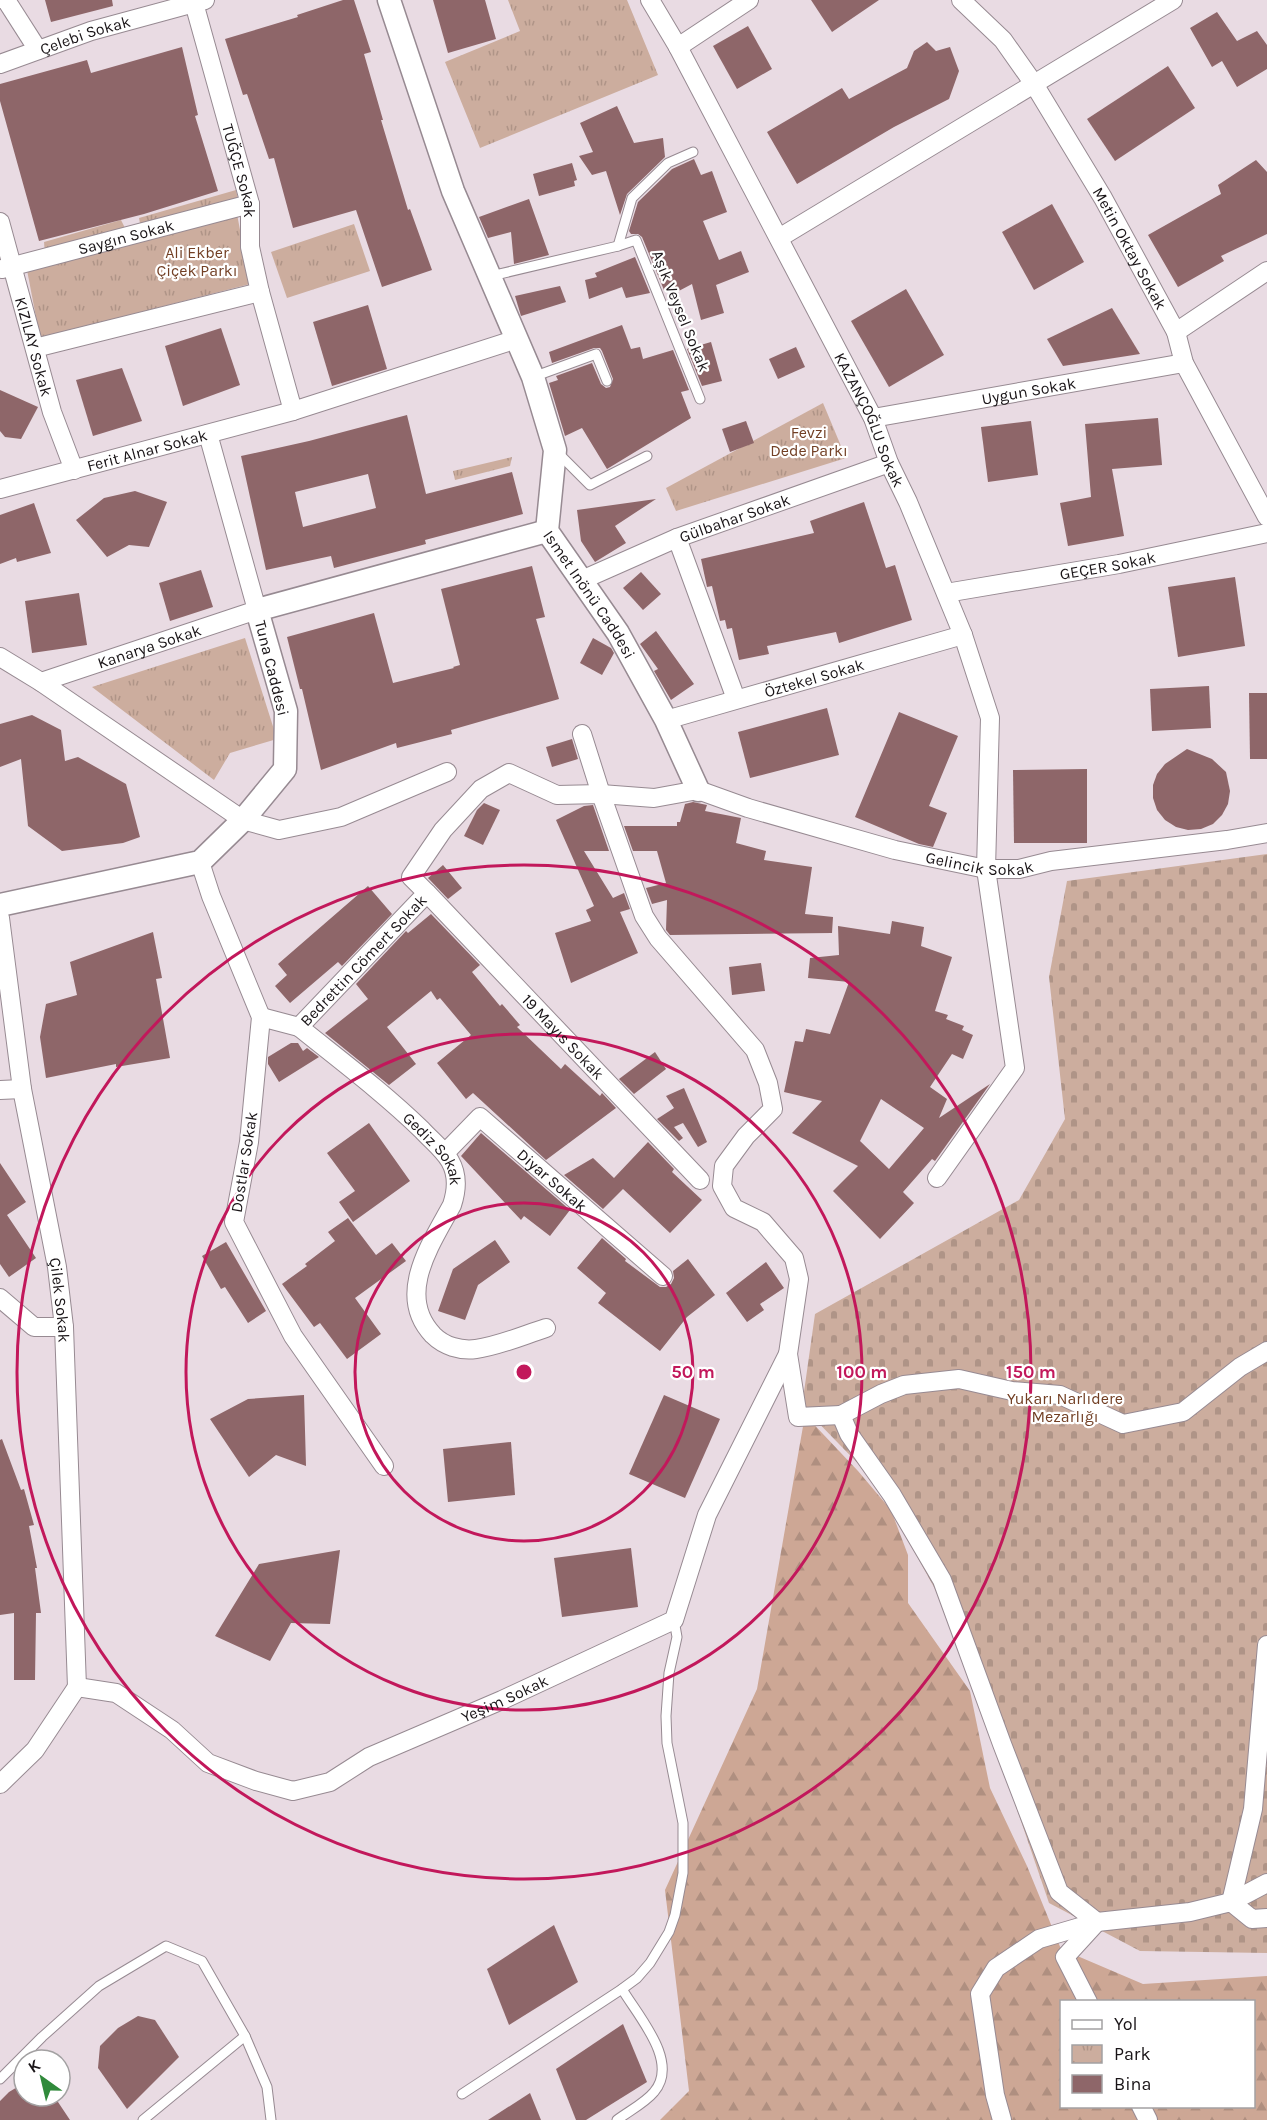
<svg xmlns="http://www.w3.org/2000/svg" width="1267" height="2120" font-family="Karla,sans-serif">
<style>
.forest{fill:url(#forest-firs);fill-rule:evenodd}
.cemetery{fill:url(#cemetery-stones)}
.park{fill:url(#park-tufts)}
.building{fill:#8e6669;fill-rule:evenodd}
.lines{fill:none;stroke-linecap:round;stroke-linejoin:round}
.service-casing{stroke:#978a92;stroke-width:11}
.minor-casing{stroke:#978a92;stroke-width:20}
.tertiary-casing{stroke:#978a92;stroke-width:25}
.service{stroke:#fff;stroke-width:9}
.minor{stroke:#fff;stroke-width:18}
.tertiary{stroke:#fff;stroke-width:22}
.ring{fill:none;stroke:#c2185b;stroke-width:3}
.labels{text-anchor:middle;dominant-baseline:central;stroke-width:4.5;stroke-linejoin:round;paint-order:stroke}
.street-label{font-size:16px;fill:#191417;stroke:#fff}
.park-label{font-size:16px;fill:#723f24;stroke:#fff}
.centre{fill:#c2185b;stroke:#fff;stroke-width:3}
.ring-label{font-size:18px;text-anchor:middle;font-weight:bold;fill:#c2185b;stroke:#fff;stroke-width:4.5;stroke-linejoin:round;paint-order:stroke}
</style>
<defs>
<pattern id="forest-firs" width="22" height="20" patternUnits="userSpaceOnUse" patternTransform="scale(1.5)"><rect width="22" height="20" fill="#cda795"/><path d="M5 1l3.5 6h-7zM16 11l3.5 6h-7z" fill="#af8f80"/></pattern>
<pattern id="cemetery-stones" width="16" height="16" patternUnits="userSpaceOnUse" patternTransform="scale(1.5)"><rect width="16" height="16" fill="#ccad9e"/><path d="M2 7V4a2 2 0 0 1 4 0v3zM10 15v-3a2 2 0 0 1 4 0v3z" fill="#af9487"/></pattern>
<pattern id="park-tufts" width="24" height="20" patternUnits="userSpaceOnUse" patternTransform="scale(1.5)"><rect width="24" height="20" fill="#ccad9e"/><path d="M3 7l-1-3M5 7V3M7 7l1-3M15 17l-1-3M17 17v-4M19 17l1-3" fill="none" stroke="#af9487"/></pattern>
</defs>
<rect width="100%" height="100%" fill="#e9dbe3"/>
<path class="forest" d="M805,1415L858,1471L891,1510L908,1555V1603L970,1691L990,1788L1027,1866L1061,1949L1143,1984L1267,1976V2120H660L689,2091L665,1890L757,1689ZM1062,2002H1254V2106H1062Z"/>
<path class="cemetery" d="M1267,854V1953L1140,1951L1049,1903L985,1716L935,1589L875,1481L802,1406L815,1314L1019,1200L1065,1119L1049,977L1067,881Z"/>
<g class="park">
<path d="M508,0H627L658,75L480,148L445,62L520,31Z"/>
<path d="M236,190L239,204L141,229L139,218Z"/>
<path d="M237,214L250,284L40,338L27,270Z"/>
<path d="M121,220L126,230L45,252L44,242Z"/>
<path d="M354,224L370,271L287,298L271,252Z"/>
<path d="M823,403L846,458L676,511L666,488Z"/>
<path d="M512,457L510,466L455,480L453,471Z"/>
<path d="M245,638L277,739L230,753L214,780L92,687Z"/>
</g>
<g class="building">
<path d="M45,0H112L113,6L51,22Z"/>
<path d="M343,0H354L371,52L364,54L383,120H381L408,210L410,209L432,270L382,287L356,210L293,228L274,158L269,159L247,94L243,95L225,39L298,17L297,15Z"/>
<path d="M433,0H485L496,39L448,53Z"/>
<path d="M811,0H879L832,32Z"/>
<path d="M1217,12L1237,41L1257,31L1267,45V69L1237,87L1222,61L1212,67L1190,28Z"/>
<path d="M748,26L772,69L737,89L713,46Z"/>
<path d="M927,42L936,51L950,47L959,71L949,99L894,127L797,184L767,132L842,88L849,99L907,68L914,51Z"/>
<path d="M182,47L198,115L195,116L218,191L144,214L39,241L0,101V84L87,60L91,73Z"/>
<path d="M1168,66L1195,108L1115,161L1087,119Z"/>
<path d="M617,106L634,143L663,138L665,157L627,194L620,215L606,171L592,175L579,156L593,152L580,123Z"/>
<path d="M694,159L701,175L712,171L727,212L703,221L719,260L741,251L749,272L716,285L724,313L701,320L692,284L675,293L674,288L664,290L642,237L638,234H631L629,231L638,202L672,169Z"/>
<path d="M1256,160L1267,172V234L1221,256L1224,261L1178,287L1148,235L1221,194L1218,185Z"/>
<path d="M572,163L577,180L574,181L575,186L539,196L533,174Z"/>
<path d="M529,199L549,255L514,264L511,232L488,238L479,217Z"/>
<path d="M1052,204L1084,262L1034,290L1002,232Z"/>
<path d="M635,257L650,293L626,298L622,287L589,299L585,280L597,277L595,273Z"/>
<path d="M560,286L566,302L521,316L515,296Z"/>
<path d="M906,289L944,355L889,387L851,321Z"/>
<path d="M368,305L387,369L332,386L313,322Z"/>
<path d="M1112,308L1140,354L1063,366L1047,339Z"/>
<path d="M622,325L631,349L640,347L643,359L673,350L689,390L681,392L691,418L607,469L582,428L565,436L549,383L558,380L556,376L592,363L601,384L606,388L610,387L613,379L602,351L600,348H594L552,363L549,352Z"/>
<path d="M221,328L240,385L183,406L165,346Z"/>
<path d="M711,342L722,381L702,386L687,349Z"/>
<path d="M796,347L805,367L778,379L769,359Z"/>
<path d="M122,368L142,421L93,436L76,380Z"/>
<path d="M0,390L38,407L21,439L5,437L0,431Z"/>
<path d="M407,415L426,494L512,472L523,514L425,540L426,544L334,568L331,556L266,570L241,456L309,441ZM368,474L376,508L303,527L295,492Z"/>
<path d="M1158,418L1162,465L1112,469L1124,536L1068,546L1060,503L1091,497L1085,424Z"/>
<path d="M746,421L754,443L730,452L722,429Z"/>
<path d="M1031,421L1038,475L988,482L981,427Z"/>
<path d="M135,491L167,502L149,547L129,545L107,557L76,520L104,498Z"/>
<path d="M656,499L615,526L626,543L595,562L581,541L577,510Z"/>
<path d="M864,502L886,568L895,565L912,620L839,643L836,632L767,646L769,654L739,660L732,628L727,629L725,620L720,621L712,586L707,587L701,559L814,533L810,521Z"/>
<path d="M34,503L51,553L17,562L16,558L0,564V515Z"/>
<path d="M532,566L545,617L536,619L559,699L451,730L452,734L397,748L396,743L321,770L302,689H300L287,637L374,613L393,683L454,668L453,667L460,665L441,589Z"/>
<path d="M201,570L213,607L170,621L159,583Z"/>
<path d="M641,572L661,594L643,610L623,588Z"/>
<path d="M1235,577L1245,646L1178,657L1168,587Z"/>
<path d="M79,593L87,645L32,653L25,601Z"/>
<path d="M656,631L694,684L671,700L654,671L658,669L640,644Z"/>
<path d="M593,638L611,648L614,653L602,675L580,663Z"/>
<path d="M1209,686L1211,728L1152,731L1150,689Z"/>
<path d="M1249,693H1267V759H1250Z"/>
<path d="M827,708L839,755L750,778L738,732Z"/>
<path d="M899,712L958,736L929,806L947,813L933,847L919,844L855,817Z"/>
<path d="M32,715L61,730L65,761L78,757L126,784L140,837L123,843L62,851L28,826L21,759L0,767V724Z"/>
<path d="M572,739L578,759L552,767L546,747Z"/>
<path d="M1187,749L1212,759L1226,772L1230,791L1228,804L1222,815L1213,824L1201,829L1188,830L1176,827L1165,820L1157,810L1153,798V785L1157,774L1165,764Z"/>
<path d="M1087,769V843H1014L1013,770Z"/>
<path d="M693,802L707,805L705,811L741,818L736,843L766,851L764,860L812,867L805,914L833,917L832,933L670,935L666,930L667,900L652,904L646,888L666,883L657,851H633L624,826H677V822H680L685,804Z"/>
<path d="M484,803L500,810L483,845L464,836L477,810Z"/>
<path d="M593,805L609,851H584L613,898L624,893L630,909L620,912L638,953L571,983L555,933L591,921L586,910L594,906L556,820L584,806Z"/>
<path d="M443,865L462,888L448,899L428,878Z"/>
<path d="M368,886L392,914L342,966L338,962L290,1003L275,986L287,975L278,964Z"/>
<path d="M431,914L480,965L472,972L500,1006L502,1004L520,1025L517,1027L561,1069L565,1064L600,1096L602,1093L616,1108L546,1160L473,1093L466,1099L437,1063L471,1035L440,998L437,1000L431,991L387,1027L416,1064L389,1085L325,1033L368,999L356,984L406,931L408,933Z"/>
<path d="M892,921L924,927L921,946L952,957L935,1011L948,1015L946,1019L964,1026L962,1030L973,1035L963,1059L952,1054L930,1087L947,1099L939,1118L990,1084L935,1161L932,1159L903,1192L914,1203L880,1239L833,1191L858,1166L792,1133L822,1101L784,1092L795,1041L803,1042L806,1029L830,1034L849,982L808,978L810,958L839,955L838,926L890,934ZM881,1099L924,1128L889,1169L860,1141Z"/>
<path d="M153,932L162,978L156,979L170,1058L116,1067V1064L46,1078L40,1037L46,1004L77,995L70,962Z"/>
<path d="M761,963L765,991L732,995L729,967Z"/>
<path d="M291,1043H298L303,1051L307,1048L319,1057L279,1082L268,1064V1057Z"/>
<path d="M655,1052L666,1069L634,1094L619,1079Z"/>
<path d="M684,1088L707,1142L698,1147L683,1123L674,1127L683,1138L679,1141L657,1119L674,1108L666,1096Z"/>
<path d="M369,1123L410,1181L353,1222L339,1202L355,1191L327,1153Z"/>
<path d="M481,1133L570,1210L550,1236L524,1216L521,1220L461,1156Z"/>
<path d="M648,1142L674,1169L672,1172L702,1200L670,1233L623,1189L603,1209L564,1175L593,1158L614,1178Z"/>
<path d="M0,1163L26,1202L7,1215L36,1258L9,1277L0,1264Z"/>
<path d="M348,1218L376,1255L392,1243L406,1261L355,1298L381,1334L347,1359L320,1323L314,1327L282,1284L307,1266L305,1264L335,1241L328,1232Z"/>
<path d="M602,1238L626,1259L625,1261L660,1287H666L671,1284L674,1278L673,1271L688,1259L715,1295L687,1317L660,1351L598,1303L606,1293L577,1268Z"/>
<path d="M495,1240L510,1262L478,1285L465,1320L438,1311L453,1269Z"/>
<path d="M226,1242L266,1311L248,1323L225,1287L221,1289L202,1256Z"/>
<path d="M766,1262L784,1288L760,1304L764,1310L747,1322L726,1293Z"/>
<path d="M304,1395L306,1466L276,1455L249,1477L210,1419L248,1399Z"/>
<path d="M664,1395L720,1419L685,1498L629,1474Z"/>
<path d="M2,1439L21,1490L24,1489L34,1525L29,1526L37,1568H35L41,1613H36L35,1680H14V1613L0,1615V1440Z"/>
<path d="M511,1442L515,1495L448,1502L443,1449Z"/>
<path d="M631,1548L638,1607L562,1617L554,1558Z"/>
<path d="M340,1550L330,1624L291,1623L270,1661L215,1636L259,1564Z"/>
<path d="M554,1925L578,1982L509,2025L487,1969Z"/>
<path d="M138,2016L155,2020L179,2057L127,2109L98,2068L100,2046L118,2028Z"/>
<path d="M623,2024L647,2082L586,2120H576L556,2069Z"/>
<path d="M24,2083V2096H54L70,2120H0V2101L9,2092Z"/>
<path d="M530,2093L541,2120H488Z"/>
</g>
<g class="lines">
<g class="service-casing">
<g id="service">
<path d="M618,246L632,198L668,163L693,152"/>
<path d="M491,276L618,246L636,240L700,399"/>
<path d="M533,377L596,354L607,381"/>
<path d="M557,452L590,485L647,456"/>
<path d="M245,2036L267,2087L271,2120"/>
<path d="M0,2079L42,2037L99,1986L166,1946L202,1961L245,2036L143,2120"/>
<path d="M462,2094L622,1989L637,1978L650,1963L669,1932L675,1915L683,1873V1823L667,1743L666,1716L669,1673L677,1637L674,1620"/>
<path d="M617,2120C629,2111 645,2103 654,2092C680,2062 638,2016 622,1989"/>
</g>
</g>
<g class="minor-casing">
<g id="minor">
<path d="M6,0L38,50"/>
<path id="s1" d="M650,0L678,47L873,418L889,463L908,502L963,635L990,718L986,869L1015,1068L937,1178"/>
<path id="s2" d="M961,0L1003,40L1034,84L1103,198L1176,332L1184,363L1267,517"/>
<path id="s3" d="M194,3L250,204V247L260,292L293,411"/>
<path d="M678,47L749,0"/>
<path id="s4" d="M0,64L91,31L205,0"/>
<path id="s5" d="M0,222L52,412L74,470"/>
<path d="M779,238L1173,0"/>
<path id="s6" d="M2,269L250,204"/>
<path d="M1176,332L1267,271"/>
<path d="M35,348L260,292"/>
<path id="s7" d="M873,418L1184,363"/>
<path id="s8" d="M0,489L293,411L517,339"/>
<path d="M677,538L736,699"/>
<path id="s9" d="M582,580L677,538L889,463"/>
<path id="s10" d="M946,593L1119,564L1267,533"/>
<path d="M0,657L41,682L243,820L279,830L341,817L447,772"/>
<path id="s11" d="M41,682L257,610L208,434"/>
<path id="s12" d="M666,720L963,635"/>
<path d="M582,734L601,794L644,916L658,938L755,1050L768,1083L773,1109L746,1136L724,1166L722,1186L734,1208L763,1222L794,1258L799,1279L788,1354L798,1417L841,1415"/>
<path d="M200,862L211,896L261,1017L249,1142L234,1222L293,1336L384,1466"/>
<path id="s13" d="M427,893L700,1180"/>
<path id="s14" d="M0,918L22,1089L57,1267L64,1327L77,1687"/>
<path id="s15" d="M261,1017L299,1027L427,893L411,877L443,830L481,789L509,773L557,795L601,794L654,798L698,790L748,808L895,850L986,869H1019L1051,861L1227,840L1267,833"/>
<path id="s16" d="M299,1027C340,1060 384,1093 422,1130C431,1140 443,1149 450,1161C458,1175 457,1190 452,1205C431,1244 395,1295 433,1335C444,1346 460,1351 476,1349C499,1346 524,1335 546,1328"/>
<path d="M0,1090L22,1089"/>
<path id="s17" d="M445,1153L480,1117L663,1276"/>
<path d="M0,1298L34,1327H64"/>
<path id="s18" d="M77,1687L116,1693L172,1730L208,1763L256,1781L293,1791L330,1782L369,1757L502,1700L674,1620L707,1515L788,1354"/>
<path d="M0,1784L35,1750L77,1687"/>
<path d="M1231,1902L1253,1809L1267,1645"/>
<path d="M1231,1902L1267,1883"/>
<path d="M1088,2002L1065,1957L1097,1922L1059,1892L1002,1744L942,1580L892,1495L849,1434L841,1415L881,1394L904,1385L959,1379L1012,1391L1060,1395L1123,1424L1183,1412L1240,1367L1267,1351"/>
<path d="M1141,2106L1148,2120"/>
<path d="M1002,2120L995,2095L980,1994L996,1968L1039,1939L1097,1922L1190,1912L1231,1902L1252,1919L1267,1918"/>
</g>
</g>
<g class="tertiary-casing">
<g id="tertiary">
<path id="s19" d="M389,0L453,191L533,377L555,450L547,531L618,633L666,720L698,790"/>
<path d="M0,905L200,862L243,820L285,769L286,711L257,610L547,531"/>
</g>
</g>
<use href="#service" class="service"/>
<use href="#minor" class="minor"/>
<use href="#tertiary" class="tertiary"/>
</g>
<g class="ring">
<circle cx="524" cy="1372" r="169"/>
<circle cx="524" cy="1372" r="338"/>
<circle cx="524" cy="1372" r="507"/>
</g>
<g class="labels">
<g class="street-label">
<text stroke="none"><textPath href="#s4" startOffset="90">Çelebi Sokak</textPath></text>
<text stroke="none"><textPath href="#s3" startOffset="174">TUĞÇE Sokak</textPath></text>
<text stroke="none"><textPath href="#s6" startOffset="128">Saygın Sokak</textPath></text>
<text stroke="none"><textPath href="#s2" startOffset="302">Metin Oktay Sokak</textPath></text>
<text transform="translate(681 311) rotate(68)">Aşık Veysel Sokak</text>
<text stroke="none"><textPath href="#s5" startOffset="129">KIZILAY Sokak</textPath></text>
<text stroke="none"><textPath href="#s7" startOffset="158">Uygun Sokak</textPath></text>
<text stroke="none"><textPath href="#s1" startOffset="474">KAZANÇOĞLU Sokak</textPath></text>
<text stroke="none"><textPath href="#s8" startOffset="152">Ferit Alnar Sokak</textPath></text>
<text stroke="none"><textPath href="#s9" startOffset="165">Gülbahar Sokak</textPath></text>
<text stroke="none"><textPath href="#s10" startOffset="164">GEÇER Sokak</textPath></text>
<text stroke="none"><textPath href="#s19" startOffset="638">Ismet Inönü Caddesi</textPath></text>
<text stroke="none"><textPath href="#s11" startOffset="114">Kanarya Sokak</textPath></text>
<text transform="translate(272 668) rotate(76)">Tuna Caddesi</text>
<text stroke="none"><textPath href="#s12" startOffset="154">Öztekel Sokak</textPath></text>
<text stroke="none"><textPath href="#s15" startOffset="879">Gelincik Sokak</textPath></text>
<text stroke="none"><textPath href="#s15" startOffset="132">Bedrettin Cömert Sokak</textPath></text>
<text stroke="none"><textPath href="#s13" startOffset="198">19 Mayıs Sokak</textPath></text>
<text stroke="none"><textPath href="#s16" startOffset="183">Gediz Sokak</textPath></text>
<text transform="translate(244 1162) rotate(-81)">Dostlar Sokak</text>
<text stroke="none"><textPath href="#s17" startOffset="146">Diyar Sokak</textPath></text>
<text stroke="none"><textPath href="#s14" startOffset="387">Çilek Sokak</textPath></text>
<text stroke="none"><textPath href="#s18" startOffset="477">Yeşim Sokak</textPath></text>
</g>
<g class="park-label">
<text x="197" y="252">Ali Ekber<tspan x="197" dy="18">Çiçek Parkı</tspan></text>
<text x="809" y="432">Fevzi<tspan x="809" dy="18">Dede Parkı</tspan></text>
<text x="1065" y="1398">Yukarı Narlıdere<tspan x="1065" dy="18">Mezarlığı</tspan></text>
</g>
</g>
<circle cx="524" cy="1372" r="9" class="centre"/>
<g class="ring-label">
<text x="693" y="1378">50 m</text>
<text x="862" y="1378">100 m</text>
<text x="1031" y="1378">150 m</text>
</g>
<rect x="1060" y="2000" width="195" height="108" fill="#ffffff" stroke="#a3a1a2" stroke-width="1.5"/>
<rect x="1072" y="2020" width="30" height="9" fill="#ffffff" stroke="#a3a1a2" stroke-width="1.5"/>
<text x="1114" y="2030" font-size="18" fill="#191417">Yol</text>
<rect x="1072" y="2045" width="30" height="18" fill="url(#park-tufts)" stroke="#a3a1a2" stroke-width="1.5"/>
<text x="1114" y="2060" font-size="18" fill="#191417">Park</text>
<rect x="1072" y="2075" width="30" height="18" fill="#8e6669" stroke="#a3a1a2" stroke-width="1.5"/>
<text x="1114" y="2090" font-size="18" fill="#191417">Bina</text>
<g transform="translate(42 2078) rotate(326)"><circle r="28" fill="#ffffff" stroke="#a3a1a2" stroke-width="1.5"/>
<path d="M0-4.5L10 22L0 15L-10 22Z" fill="#308a3b"/>
<text y="-9" font-size="16" font-weight="bold" text-anchor="middle" fill="#191417">K</text>
</g>
</svg>
